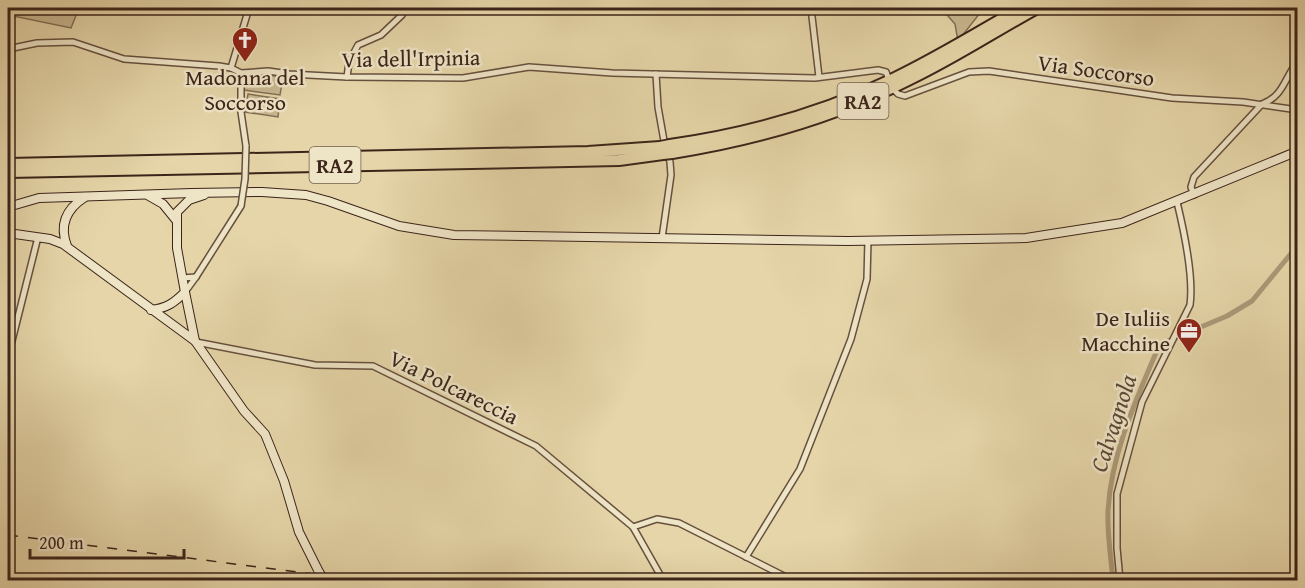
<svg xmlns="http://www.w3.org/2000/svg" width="1305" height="588" font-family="'Gentium Book Plus',serif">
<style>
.green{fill:#c8b790;stroke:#826e55;stroke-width:1.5}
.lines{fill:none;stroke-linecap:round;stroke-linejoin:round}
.stream{stroke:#7f6a52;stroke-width:1.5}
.canal{stroke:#ac9978;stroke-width:5}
.street-casing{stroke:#66503e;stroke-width:8}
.secondary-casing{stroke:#3c241a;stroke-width:10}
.highway-casing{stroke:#3c241a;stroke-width:14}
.street{stroke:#eee4c6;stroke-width:5}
.secondary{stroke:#eee4c6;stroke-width:8}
.highway{stroke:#e5d5a8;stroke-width:10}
.rail{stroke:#3c241a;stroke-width:1.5;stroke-dasharray:10 10;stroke-linecap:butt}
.street-bridge-casing{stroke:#66503e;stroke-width:8;stroke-linecap:butt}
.secondary-bridge-casing{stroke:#3c241a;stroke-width:10;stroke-linecap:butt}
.highway-bridge-casing{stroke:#3c241a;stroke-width:14;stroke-linecap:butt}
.street-bridge{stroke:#eee4c6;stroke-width:5}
.secondary-bridge{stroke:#eee4c6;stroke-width:8}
.highway-bridge{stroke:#e5d5a8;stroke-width:10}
.labels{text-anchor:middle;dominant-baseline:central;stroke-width:5;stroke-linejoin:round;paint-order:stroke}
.shield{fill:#eee4c6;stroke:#715e4e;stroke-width:1.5}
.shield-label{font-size:21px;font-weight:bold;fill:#3c241a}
.street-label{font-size:22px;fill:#3c241a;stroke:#eee4c6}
.poi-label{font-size:22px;fill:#3c241a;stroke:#eee4c6}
.water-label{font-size:24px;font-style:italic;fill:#5e4736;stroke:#eee4c6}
</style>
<rect width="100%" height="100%" fill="#e5d5a8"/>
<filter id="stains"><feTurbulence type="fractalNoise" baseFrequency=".00333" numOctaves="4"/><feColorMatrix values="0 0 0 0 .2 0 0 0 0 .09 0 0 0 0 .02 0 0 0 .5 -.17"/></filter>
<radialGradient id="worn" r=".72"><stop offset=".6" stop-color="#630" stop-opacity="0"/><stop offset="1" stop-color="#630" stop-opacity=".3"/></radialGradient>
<g class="green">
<path d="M8,8H79L71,28L8,15Z"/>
<path d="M941,8H984L958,41L955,24Z"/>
<path d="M260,74L283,77L280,95L244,90C246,79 250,78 260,74Z"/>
<path d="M248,94L280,99L278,117L245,112Z"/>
</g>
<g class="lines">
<path class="stream" d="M8,577L27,580"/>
<path class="canal" d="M1113,580C1111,558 1107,534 1108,511C1111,454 1136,400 1158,348L1163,343L1227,316L1252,301L1298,245"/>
<g class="street-casing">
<g id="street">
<path d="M811,8L819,77"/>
<path d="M8,49L37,43L73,42L124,59L219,66L231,68L241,73L268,71L289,74L347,77L463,78L529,67L612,73L815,78L878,70L886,72L888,77"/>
<path d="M231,68L249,8"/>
<path d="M241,73V112L246,146"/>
<path d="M656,74L658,107L664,141L670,162L671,175L662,238"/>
<path d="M347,77L349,62L358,45L381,35L402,15L406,8"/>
<path d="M895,91L898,94L905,96L969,72L989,71L1172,98L1243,102L1298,110"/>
<path d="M1194,195L1191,187L1194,177L1262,104C1284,96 1284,78 1298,61"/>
<path d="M196,277L241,206"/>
<path d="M182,278L196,277L185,292"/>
<path d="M196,342L315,365L373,366L536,446L633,527"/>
<path d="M8,357L38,237"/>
<path d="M746,557L800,469L851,339L867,279L868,240"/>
<path d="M663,580L633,527L657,519L679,523L792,580"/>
<path d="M1120,580L1117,548V494L1142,402L1190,305C1194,276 1184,231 1177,202"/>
</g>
</g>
<g class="secondary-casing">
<g id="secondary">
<path d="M149,196L163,204L176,220"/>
<path d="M8,207L39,198L192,193L262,192L306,195L328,201L399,226L454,235L848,241L1026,238L1122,223L1298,151"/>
<path d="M8,233L50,239L63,244L195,341"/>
<path d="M67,246C59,225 66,209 85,197"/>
<path d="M185,292L195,341L244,411L265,434L284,481L299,532L318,570"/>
<path d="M151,310C167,308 174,303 185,292L177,248V212L189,200L204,195"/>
</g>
</g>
<g class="highway-casing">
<g id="highway">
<path d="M670,145C747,134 823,113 893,79C937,58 979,32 1021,8"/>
<path d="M672,153C755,140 835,117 910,79C954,58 995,31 1037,8"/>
<path d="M8,164L588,152L660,147"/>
<path d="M8,172L619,160L663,154"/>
</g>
</g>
<use href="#street" class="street"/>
<use href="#secondary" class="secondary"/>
<use href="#highway" class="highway"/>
<path class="rail" d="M8,535L360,580"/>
<g class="street-bridge-casing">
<path id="street-bridge" d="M241,206L245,179L246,146"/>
</g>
<g class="secondary-bridge-casing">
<path id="secondary-bridge" d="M318,570L324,580"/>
</g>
<g class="highway-bridge-casing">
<g id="highway-bridge">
<path d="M660,147L670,145"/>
<path d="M663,154L672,153"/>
</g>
</g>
<use href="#street-bridge" class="street-bridge"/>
<use href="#secondary-bridge" class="secondary-bridge"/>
<use href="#highway-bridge" class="highway-bridge"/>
</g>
<defs>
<g id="church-pin" transform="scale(1.35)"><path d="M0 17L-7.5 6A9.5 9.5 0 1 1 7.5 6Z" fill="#8f2418" stroke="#eee4c6"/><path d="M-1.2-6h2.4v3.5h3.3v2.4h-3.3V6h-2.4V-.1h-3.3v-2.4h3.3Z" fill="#fff"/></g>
<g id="office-pin" transform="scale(1.35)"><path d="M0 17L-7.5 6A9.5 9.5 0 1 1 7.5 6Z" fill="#8f2418" stroke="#eee4c6"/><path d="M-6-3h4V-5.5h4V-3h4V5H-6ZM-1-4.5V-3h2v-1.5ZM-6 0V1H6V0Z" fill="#fff"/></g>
</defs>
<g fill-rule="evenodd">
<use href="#church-pin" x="245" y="40"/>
<use href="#office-pin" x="1189" y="331"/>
</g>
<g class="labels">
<g class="shield">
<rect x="837.5" y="83" width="51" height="36" rx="4.5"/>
<rect x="309.5" y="147" width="51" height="36" rx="4.5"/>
</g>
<g class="shield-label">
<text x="863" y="101">RA2</text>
<text x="335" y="165">RA2</text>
</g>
<g class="street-label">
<text transform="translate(411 58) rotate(-1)">Via dell'Irpinia</text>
<text transform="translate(1096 70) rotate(8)">Via Soccorso</text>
<text transform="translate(454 387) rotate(26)">Via Polcareccia</text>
</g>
<g class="poi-label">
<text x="245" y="77">Madonna del<tspan x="245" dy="25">Soccorso</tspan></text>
<text x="1170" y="318" text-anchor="end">De Iuliis<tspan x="1170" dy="25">Macchine</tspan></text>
</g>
<g class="water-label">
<text transform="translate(1113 423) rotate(-72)">Calvagnola</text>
</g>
</g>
<rect width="1305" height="588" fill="none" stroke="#e5d5a8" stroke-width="30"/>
<rect x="9" y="9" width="1287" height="570" fill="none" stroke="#3c241a" stroke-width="3"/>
<rect x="15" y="15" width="1275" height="558" fill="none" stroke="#3c241a" stroke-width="1.5"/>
<path d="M30 549v9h154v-9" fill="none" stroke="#3c241a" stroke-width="3"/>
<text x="39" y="549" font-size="18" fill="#3c241a" stroke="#eee4c6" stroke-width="4.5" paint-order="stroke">200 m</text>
<rect width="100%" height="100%" filter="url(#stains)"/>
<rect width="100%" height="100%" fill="url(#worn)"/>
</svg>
